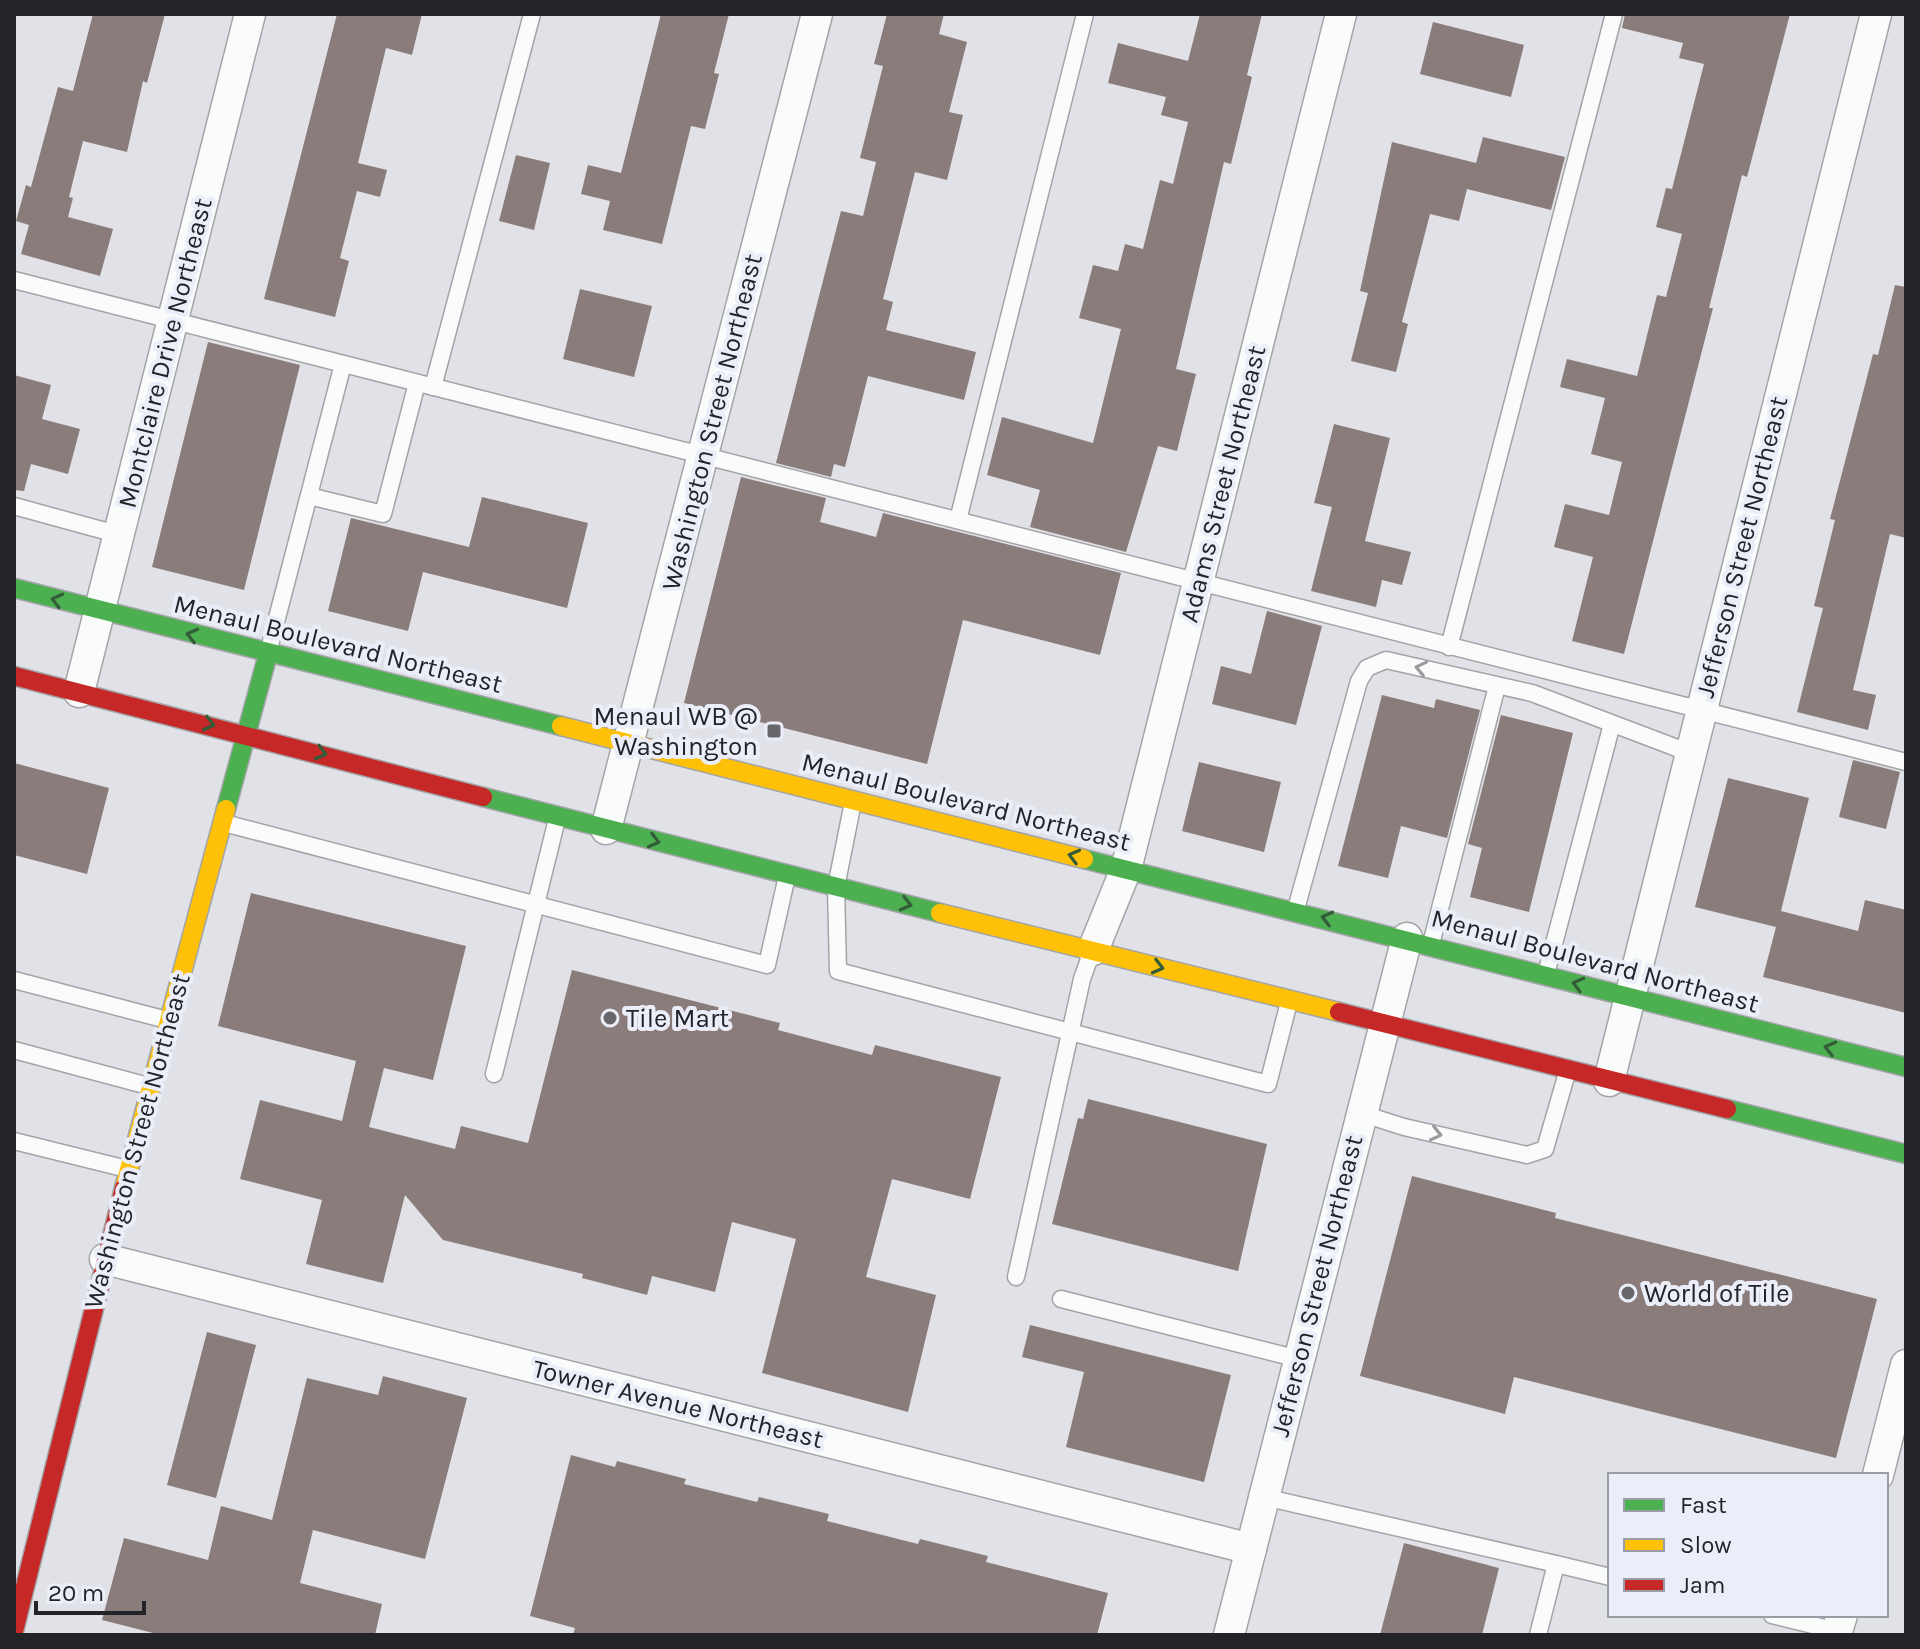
<svg xmlns="http://www.w3.org/2000/svg" width="1920" height="1649" font-family="Karla,sans-serif">
<style>
.building{fill:#8a7c7b}
.lines{fill:none;stroke-linecap:round;stroke-linejoin:round}
.lane-casing{stroke:#a3a4a7;stroke-width:19}
.street-casing{stroke:#a3a4a7;stroke-width:33}
.fast-casing{stroke:#a3a4a7;stroke-width:21}
.slow-casing{stroke:#a3a4a7;stroke-width:21}
.jam-casing{stroke:#a3a4a7;stroke-width:21}
.lane{stroke:#fafbfb;stroke-width:16}
.street{stroke:#fafbfb;stroke-width:30}
.fast{stroke:#4caf50;stroke-width:18}
.slow{stroke:#ffc107;stroke-width:18}
.jam{stroke:#c62828;stroke-width:18}
.oneway{stroke:#335c38}
.oneway2{stroke:#999a9c}
.poi-dot{fill:#66666b;stroke:#ebeef8;stroke-width:3}
.labels{text-anchor:middle;dominant-baseline:central;stroke-width:8;stroke-linejoin:round;paint-order:stroke}
.street-label{font-size:26px;fill:#232428;stroke:#ebeef8}
.poi-label{font-size:26px;fill:#232428;stroke:#ebeef8;text-anchor:start}
</style>
<rect width="100%" height="100%" fill="#e1e2e7"/>
<g class="building">
<path d="M93,14H165L147,83L143,81L127,152L83,141L69,197L73,198L68,217L113,229L100,276L21,254L29,225L16,221L26,185L31,187L58,87L73,91Z"/>
<path d="M337,14H422L412,55L386,48L358,163L387,170L380,197L357,191L340,258L349,261L335,317L264,299Z"/>
<path d="M661,14H729L714,73L719,74L705,129L691,126L662,244L603,230L610,201L581,194L588,165L621,173Z"/>
<path d="M887,14H944L939,34L967,42L949,112L963,115L947,180L915,172L883,299L893,302L886,330L976,352L964,400L868,376L845,467L834,464L831,477L776,463L841,211L863,216L876,162L860,158L883,66L874,64Z"/>
<path d="M1200,14H1262L1247,75L1252,77L1231,164L1224,162L1176,369L1196,374L1177,451L1158,446L1126,552L1030,527L1040,490L987,475L1002,417L1093,443L1121,329L1079,318L1093,265L1118,271L1125,244L1143,249L1160,180L1173,184L1188,122L1161,115L1166,97L1108,83L1118,43L1188,61Z"/>
<path d="M1625,14H1790L1747,177L1742,175L1709,308H1713L1624,654L1572,641L1593,557L1554,547L1565,504L1609,515L1622,462L1591,454L1605,398L1560,387L1567,359L1637,376L1657,295L1666,297L1682,234L1656,227L1666,188L1672,189L1704,64L1679,58L1683,43L1622,28Z"/>
<path d="M1433,22L1524,45L1511,97L1420,74Z"/>
<path d="M1483,137L1565,157L1551,210L1467,189L1459,221L1430,214L1402,322L1408,324L1396,372L1351,361L1368,293L1360,291L1392,142L1476,163Z"/>
<path d="M516,155L550,163L534,230L499,221Z"/>
<path d="M1895,285L1906,287V538L1890,534L1853,690L1876,695L1868,730L1797,712L1823,608L1814,606L1835,520L1830,519L1873,354L1878,355Z"/>
<path d="M580,289L652,306L634,377L563,359Z"/>
<path d="M208,342L300,365L244,590L152,567Z"/>
<path d="M14,375L51,385L42,419L80,429L68,474L31,464L24,491L14,490Z"/>
<path d="M1334,424L1390,438L1365,541L1411,552L1402,585L1382,580L1376,607L1311,591L1332,507L1314,503Z"/>
<path d="M741,477L826,498L820,522L876,537L883,513L1121,573L1100,655L963,620L927,764L684,703Z"/>
<path d="M482,497L588,523L567,608L423,572L408,631L328,611L351,518L469,547Z"/>
<path d="M1267,611L1322,626L1296,725L1212,704L1221,666L1251,674Z"/>
<path d="M1382,695L1434,708L1436,699L1480,710L1447,838L1401,826L1388,878L1338,866Z"/>
<path d="M1501,715L1573,733L1529,912L1470,897L1482,848L1468,844Z"/>
<path d="M1853,760L1900,772L1886,829L1839,817Z"/>
<path d="M1199,762L1281,782L1264,852L1182,831Z"/>
<path d="M14,763L109,788L87,874L14,855Z"/>
<path d="M1728,778L1809,798L1781,911L1858,931L1865,900L1906,910V1013L1763,977L1776,927L1695,907Z"/>
<path d="M251,893L466,946L433,1080L384,1068L369,1127L455,1149L461,1126L528,1143L572,970L780,1023L778,1030L872,1055L875,1045L1001,1077L970,1199L892,1179L866,1277L936,1295L908,1412L762,1373L796,1239L732,1222L715,1292L652,1276L647,1295L582,1278L583,1274L443,1240L405,1195L383,1283L306,1264L322,1200L240,1179L260,1100L342,1121L356,1061L218,1026Z"/>
<path d="M1088,1099L1267,1144L1238,1271L1052,1224L1078,1118L1083,1119Z"/>
<path d="M1412,1176L1556,1213L1555,1218L1877,1299L1836,1458L1514,1377L1505,1414L1360,1376Z"/>
<path d="M1030,1325L1231,1375L1204,1482L1066,1447L1084,1372L1022,1357Z"/>
<path d="M207,1332L256,1345L216,1498L167,1485Z"/>
<path d="M383,1376L467,1398L425,1559L313,1530L300,1583L382,1604L375,1635H161L102,1620L124,1538L208,1560L221,1506L272,1520L307,1378L378,1395Z"/>
<path d="M571,1455L615,1467L617,1461L686,1479L684,1484L757,1502L759,1497L829,1514L827,1521L918,1544L920,1539L988,1556L986,1562L1108,1593L1097,1635H573L575,1628L530,1616Z"/>
<path d="M1404,1543L1499,1568L1482,1635H1380Z"/>
</g>
<g class="lines">
<g class="lane-casing">
<g id="lane">
<path d="M14,280L1906,762"/>
<path d="M433,387L532,14"/>
<path d="M309,496L383,514L417,383"/>
<path d="M14,506L120,535"/>
<path d="M958,520L1085,14"/>
<path d="M1449,647L1614,14"/>
<path d="M269,649L343,364"/>
<path d="M853,802L836,887L838,971L1268,1084L1289,1002"/>
<path d="M224,823L767,965L787,876"/>
<path d="M1296,909L1359,681L1367,668L1386,660L1532,693L1690,753"/>
<path d="M1431,944L1497,686"/>
<path d="M1546,974L1612,724"/>
<path d="M14,980L167,1020"/>
<path d="M14,1050L152,1087"/>
<path d="M494,1074L557,819"/>
<path d="M1360,1113L1404,1127L1527,1155L1545,1149L1567,1073"/>
<path d="M14,1141L127,1169"/>
<path d="M1016,1277L1082,979L1092,951"/>
<path d="M1061,1299L1299,1359"/>
<path d="M1264,1497L1556,1564"/>
<path d="M1772,1615L1837,1631"/>
<path d="M1538,1635L1556,1564L1610,1577"/>
</g>
</g>
<g class="street-casing">
<g id="street">
<path d="M79,692L250,14"/>
<path d="M606,829L817,14"/>
<path d="M1093,950L1126,869L1341,14"/>
<path d="M1609,1081L1876,14"/>
<path d="M105,1259L1251,1549"/>
<path d="M1878,1475L1906,1365"/>
<path d="M1229,1635L1407,938"/>
<path d="M1836,1635L1842,1615"/>
</g>
</g>
<g class="fast-casing">
<g id="fast">
<path d="M14,588L561,726"/>
<path d="M483,797L940,913"/>
<path d="M226,809L268,654"/>
<path d="M1084,859L1906,1067"/>
<path d="M1727,1109L1906,1154"/>
</g>
</g>
<g class="slow-casing">
<g id="slow">
<path d="M561,726L1084,859"/>
<path d="M940,913L1339,1012"/>
<path d="M124,1188L226,809"/>
</g>
</g>
<g class="jam-casing">
<g id="jam">
<path d="M14,676L483,797"/>
<path d="M1339,1012L1727,1109"/>
<path d="M14,1631L124,1188"/>
</g>
</g>
<use href="#lane" class="lane"/>
<use href="#street" class="street"/>
<use href="#fast" class="fast"/>
<use href="#slow" class="slow"/>
<use href="#jam" class="jam"/>
</g>
<defs><path id="oneway-chevron" d="M-2-3.5L2.5 0L-2 3.5" fill="none" stroke-width="1.6" stroke-linecap="round" stroke-linejoin="round" transform="scale(2)"/></defs>
<g class="oneway">
<use href="#oneway-chevron" transform="translate(57 600) rotate(-165)"/>
<use href="#oneway-chevron" transform="translate(192 635) rotate(-166)"/>
<use href="#oneway-chevron" transform="translate(209 724) rotate(14)"/>
<use href="#oneway-chevron" transform="translate(321 753) rotate(15)"/>
<use href="#oneway-chevron" transform="translate(654 841) rotate(14)"/>
<use href="#oneway-chevron" transform="translate(1074 856) rotate(-166)"/>
<use href="#oneway-chevron" transform="translate(906 904) rotate(14)"/>
<use href="#oneway-chevron" transform="translate(1327 918) rotate(-166)"/>
<use href="#oneway-chevron" transform="translate(1158 967) rotate(14)"/>
<use href="#oneway-chevron" transform="translate(1578 984) rotate(-165)"/>
<use href="#oneway-chevron" transform="translate(1830 1048) rotate(-166)"/>
</g>
<g class="oneway2">
<use href="#oneway-chevron" transform="translate(1421 668) rotate(-167)"/>
<use href="#oneway-chevron" transform="translate(1436 1134) rotate(13)"/>
</g>
<g class="poi-dot">
<rect x="766" y="723" width="16" height="16" rx="4"/>
<circle cx="610" cy="1018" r="8"/>
<circle cx="1628" cy="1293" r="8"/>
</g>
<g class="labels">
<g class="street-label">
<text transform="translate(165 353) rotate(-76)">Montclaire Drive Northeast</text>
<text transform="translate(712 422) rotate(-76)">Washington Street Northeast</text>
<text transform="translate(1223 484) rotate(-76)">Adams Street Northeast</text>
<text transform="translate(1742 547) rotate(-76)">Jefferson Street Northeast</text>
<text transform="translate(338 644) rotate(14)">Menaul Boulevard Northeast</text>
<text transform="translate(966 802) rotate(14)">Menaul Boulevard Northeast</text>
<text transform="translate(1595 961) rotate(15)">Menaul Boulevard Northeast</text>
<text transform="translate(137 1141) rotate(-75)">Washington Street Northeast</text>
<text transform="translate(1317 1286) rotate(-76)">Jefferson Street Northeast</text>
<text transform="translate(678 1404) rotate(14)">Towner Avenue Northeast</text>
</g>
<g class="poi-label">
<text x="758" y="716" text-anchor="end">Menaul WB @<tspan x="758" dy="30">Washington</tspan></text>
<text x="626" y="1018">Tile Mart</text>
<text x="1644" y="1293">World of Tile</text>
</g>
</g>
<rect width="1920" height="1649" fill="none" stroke="#232428" stroke-width="32"/>
<rect x="1608" y="1473" width="280" height="144" fill="#ebeef8" stroke="#9b9da5" stroke-width="2"/>
<rect x="1624" y="1499" width="40" height="12" fill="#4caf50" stroke="#9b9da5" stroke-width="2"/>
<text x="1680" y="1513" font-size="24" fill="#232428">Fast</text>
<rect x="1624" y="1539" width="40" height="12" fill="#ffc107" stroke="#9b9da5" stroke-width="2"/>
<text x="1680" y="1553" font-size="24" fill="#232428">Slow</text>
<rect x="1624" y="1579" width="40" height="12" fill="#c62828" stroke="#9b9da5" stroke-width="2"/>
<text x="1680" y="1593" font-size="24" fill="#232428">Jam</text>
<path d="M36 1601v12h108v-12" fill="none" stroke="#232428" stroke-width="4"/>
<text x="48" y="1601" font-size="24" fill="#232428" stroke="#ebeef8" stroke-width="6" paint-order="stroke">20 m</text>
</svg>
